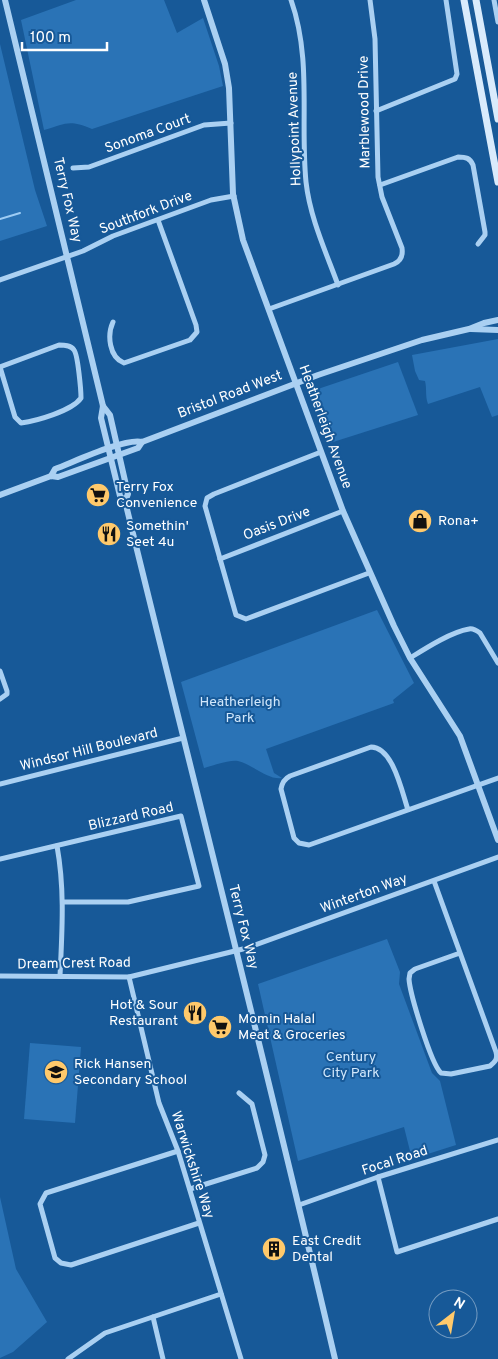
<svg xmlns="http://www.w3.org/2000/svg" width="498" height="1359" font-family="Overpass,sans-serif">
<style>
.green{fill:#2a73b6}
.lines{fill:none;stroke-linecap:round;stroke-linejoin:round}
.stream{stroke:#9dccf4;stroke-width:2}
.minor{stroke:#aad0f2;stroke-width:5}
.tertiary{stroke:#aad0f2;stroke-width:6}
.secondary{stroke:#d9ebfc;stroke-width:7}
.labels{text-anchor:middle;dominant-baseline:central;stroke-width:4;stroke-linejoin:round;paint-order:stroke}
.street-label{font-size:14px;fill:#fff;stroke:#175998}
.poi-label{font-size:14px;fill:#fff;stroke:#175998;text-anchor:start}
.park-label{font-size:14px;fill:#d2e8fc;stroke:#175998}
</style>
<rect width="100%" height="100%" fill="#175998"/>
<g class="green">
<path d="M76,0H164L177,33L203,18L219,66L223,86L92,129C68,119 66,124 44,130L21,20Z"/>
<path d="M0,44L35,190L47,226L0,241Z"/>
<path d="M498,339V415L492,417L480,387L428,404C425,396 427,389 425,381L419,380L415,371L412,355Z"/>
<path d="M398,362L418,415L330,443L312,391Z"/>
<path d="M377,610L414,683L393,700L394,703L266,749L274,773L282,778C267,780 252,764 238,761C231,759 212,766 204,768L181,682Z"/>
<path d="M387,939L400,972L399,984L432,1073L440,1081L456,1145L412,1159L404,1127L298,1161L258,984Z"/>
<path d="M30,1043L81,1047L75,1123L24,1119Z"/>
<path d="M0,1197L16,1269L47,1322L13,1352L0,1358Z"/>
</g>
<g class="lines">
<path class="stream" d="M0,219L20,213"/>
<g class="minor">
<path d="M291,0C312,59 300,121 306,182C310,218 326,252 338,285"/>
<path d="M494,0L498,22"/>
<path d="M376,111L455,79L457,74L446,0"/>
<path d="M73,168L89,167L204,125L231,123"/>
<path d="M380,185L458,157C466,157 470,158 473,165L485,232V235L478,244"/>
<path d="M0,280L83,251L113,236L211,200L234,196"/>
<path d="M269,309L394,264C401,261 403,255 402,248L382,197L378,177L375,39L370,0"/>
<path d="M113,322C107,335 109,357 124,363L190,340L197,332L196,325L158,220"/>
<path d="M0,367L59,345C64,345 71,345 74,350C78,355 81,391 81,398C72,411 36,421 21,423L15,417L0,367"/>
<path d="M321,452L214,494L207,498L205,506L236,615L246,619L369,573"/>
<path d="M220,559L343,511"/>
<path d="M410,658C426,648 451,632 469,629C473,628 476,630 480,633L498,663"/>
<path d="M0,671L7,691V694L0,699"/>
<path d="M0,784L183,738"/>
<path d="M408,810C402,792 393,747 371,747L290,776C284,779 282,783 281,789L294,838L299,843L309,845L498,778"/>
<path d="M57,846C65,890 62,932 60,976"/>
<path d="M0,859L181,816L199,886L128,902H63"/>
<path d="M434,881L496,1052C498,1059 495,1062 490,1066L451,1074L441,1073C431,1064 410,994 409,979L410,973L415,969L460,953"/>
<path d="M0,976L129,977L247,948L498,857"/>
<path d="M129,977L159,1103L178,1151L241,1359"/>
<path d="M178,1151L46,1193L40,1204L55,1258L61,1263L71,1265L199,1223"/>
<path d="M378,1177L397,1252L498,1219"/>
<path d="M190,1189L257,1168L263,1162L265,1155L252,1104L239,1093"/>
<path d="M299,1205L378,1177L498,1140"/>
<path d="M153,1317L163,1359"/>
<path d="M68,1359L105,1333L221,1294"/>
</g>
<g class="tertiary">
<path d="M5,0L103,406L101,418L120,496L125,501C195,787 268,1072 335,1359"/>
<path d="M204,0L225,64L229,88L233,194L243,240L343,511L394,626L410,658L460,736L498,840"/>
<path d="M471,329L498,330"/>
<path d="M103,406L110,415L128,494L125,501"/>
<path d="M51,476L55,469C74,462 124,438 142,442L318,375L422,340L469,329L484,323L498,320"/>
<path d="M0,495L51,476L58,477L138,448L142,442"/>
</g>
<g class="secondary">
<path d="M464,0L498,182"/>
<path d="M476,0L498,119"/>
</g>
</g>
<defs>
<g id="supermarket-disc" transform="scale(1.25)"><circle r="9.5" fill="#ffc96b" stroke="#175998"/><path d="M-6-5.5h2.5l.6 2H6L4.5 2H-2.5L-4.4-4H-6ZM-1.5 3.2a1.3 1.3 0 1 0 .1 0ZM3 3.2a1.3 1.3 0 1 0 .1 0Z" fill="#111"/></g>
<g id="shop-disc" transform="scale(1.25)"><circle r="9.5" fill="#ffc96b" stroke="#175998"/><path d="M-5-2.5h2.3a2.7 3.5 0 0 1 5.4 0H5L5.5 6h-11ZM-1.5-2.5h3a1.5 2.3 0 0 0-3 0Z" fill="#111"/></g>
<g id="restaurant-disc" transform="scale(1.25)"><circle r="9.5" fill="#ffc96b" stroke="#175998"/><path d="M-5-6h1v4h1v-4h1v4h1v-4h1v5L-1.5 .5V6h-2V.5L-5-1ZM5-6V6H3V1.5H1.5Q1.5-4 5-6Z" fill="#111"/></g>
<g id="school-disc" transform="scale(1.25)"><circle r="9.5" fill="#ffc96b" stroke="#175998"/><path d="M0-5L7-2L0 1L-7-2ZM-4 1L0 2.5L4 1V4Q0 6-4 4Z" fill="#111"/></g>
<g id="building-disc" transform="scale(1.25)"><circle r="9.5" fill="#ffc96b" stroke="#175998"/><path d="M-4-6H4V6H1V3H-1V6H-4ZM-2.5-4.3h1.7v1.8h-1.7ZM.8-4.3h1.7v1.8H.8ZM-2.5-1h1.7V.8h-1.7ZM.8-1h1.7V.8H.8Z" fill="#111"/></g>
</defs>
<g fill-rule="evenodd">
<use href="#supermarket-disc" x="98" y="495"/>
<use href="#shop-disc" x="420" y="521"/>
<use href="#restaurant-disc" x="109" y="534"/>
<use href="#restaurant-disc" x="195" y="1013"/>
<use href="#supermarket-disc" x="220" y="1027"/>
<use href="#school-disc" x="56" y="1072"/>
<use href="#building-disc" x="274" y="1249"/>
</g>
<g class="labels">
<g class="street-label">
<text transform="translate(365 112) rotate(-91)">Marblewood Drive</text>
<text transform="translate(295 129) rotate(-92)">Hollypoint Avenue</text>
<text transform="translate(148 134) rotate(-20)">Sonoma Court</text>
<text transform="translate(67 200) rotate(77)">Terry Fox Way</text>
<text transform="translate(146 213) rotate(-21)">Southfork Drive</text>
<text transform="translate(230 395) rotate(-21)">Bristol Road West</text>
<text transform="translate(325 427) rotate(70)">Heatherleigh Avenue</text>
<text transform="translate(277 524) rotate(-21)">Oasis Drive</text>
<text transform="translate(89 750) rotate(-14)">Windsor Hill Boulevard</text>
<text transform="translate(131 817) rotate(-13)">Blizzard Road</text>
<text transform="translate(364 894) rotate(-20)">Winterton Way</text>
<text transform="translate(243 927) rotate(76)">Terry Fox Way</text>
<text transform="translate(74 964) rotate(-1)">Dream Crest Road</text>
<text transform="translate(395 1161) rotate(-18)">Focal Road</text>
<text transform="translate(192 1165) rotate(72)">Warwickshire Way</text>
</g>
<g class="poi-label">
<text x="116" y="487">Terry Fox<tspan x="116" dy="16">Convenience</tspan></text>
<text x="438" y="521">Rona+</text>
<text x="126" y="526">Somethin'<tspan x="126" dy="16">Seet 4u</tspan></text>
<text x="178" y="1005" text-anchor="end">Hot &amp; Sour<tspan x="178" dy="16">Restaurant</tspan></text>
<text x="238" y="1019">Momin Halal<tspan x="238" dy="16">Meat &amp; Groceries</tspan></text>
<text x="74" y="1064">Rick Hansen<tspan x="74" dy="16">Secondary School</tspan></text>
<text x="292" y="1241">East Credit<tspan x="292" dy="16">Dental</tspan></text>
</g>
<g class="park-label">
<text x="240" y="702">Heatherleigh<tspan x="240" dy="16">Park</tspan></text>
<text x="351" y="1057">Century<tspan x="351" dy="16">City Park</tspan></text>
</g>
</g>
<g transform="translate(453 1314) rotate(31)"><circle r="24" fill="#175998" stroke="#749bc1"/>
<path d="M0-4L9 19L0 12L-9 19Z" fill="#ffc96b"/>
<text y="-8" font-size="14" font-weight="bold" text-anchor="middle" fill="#ffffff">N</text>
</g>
<path d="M22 42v8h85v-8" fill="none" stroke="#ffffff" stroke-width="2.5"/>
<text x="30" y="42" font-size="15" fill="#ffffff" stroke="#175998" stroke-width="4" paint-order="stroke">100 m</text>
</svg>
